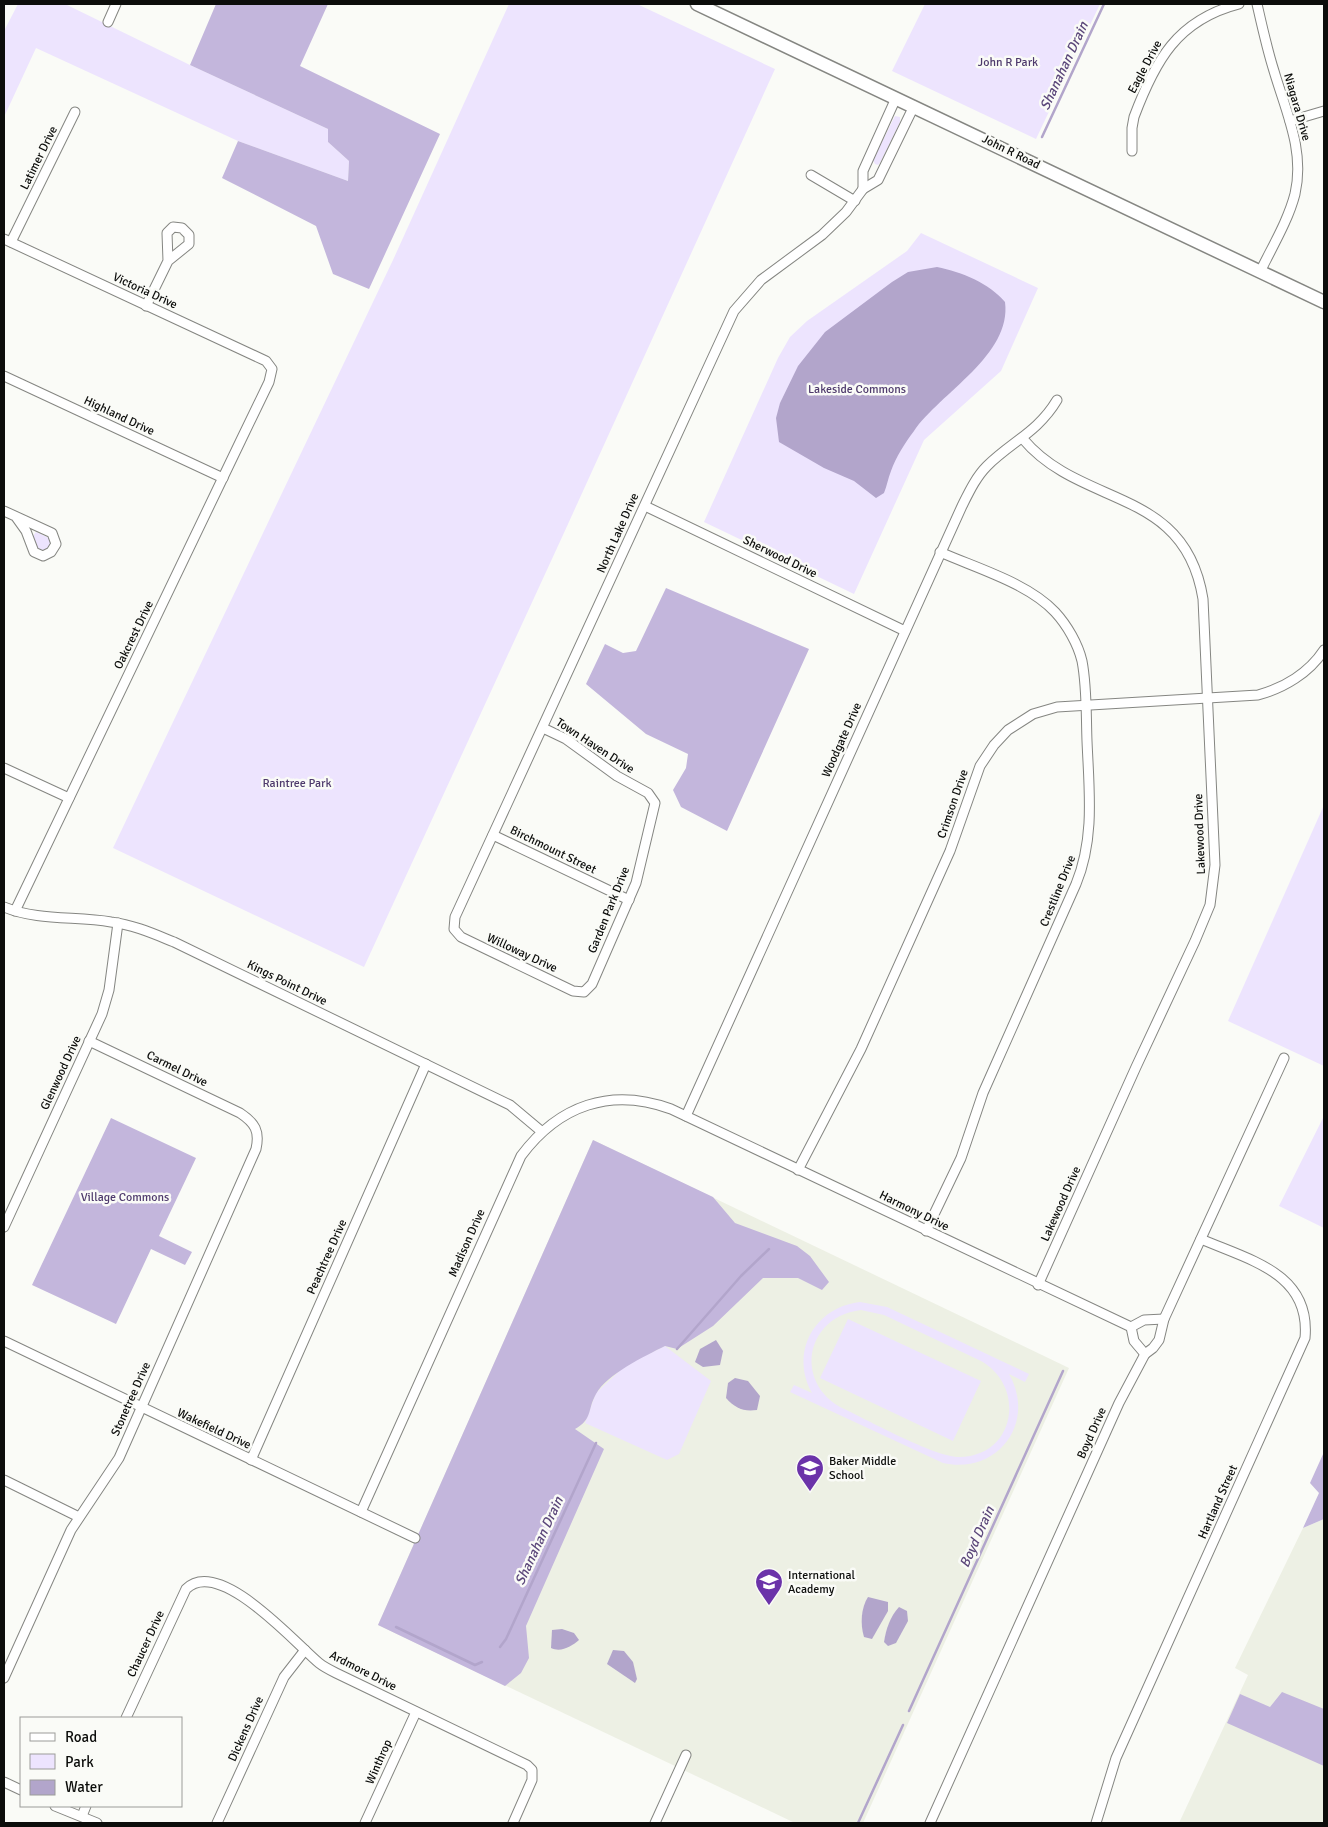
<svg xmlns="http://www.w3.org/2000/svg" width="1328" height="1827" font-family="Signika,sans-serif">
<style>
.built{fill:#edf0e4}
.green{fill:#ede4fe;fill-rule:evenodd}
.forest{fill:#c3b6dc}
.water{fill:#b2a5cb}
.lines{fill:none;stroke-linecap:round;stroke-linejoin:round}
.stream{stroke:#b2a5cb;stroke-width:2.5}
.street-casing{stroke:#858682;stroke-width:11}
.secondary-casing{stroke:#858682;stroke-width:15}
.street{stroke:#fff;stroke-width:9}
.secondary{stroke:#fff;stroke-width:12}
.labels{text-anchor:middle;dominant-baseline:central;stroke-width:5;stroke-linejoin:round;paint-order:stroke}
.park-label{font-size:12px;fill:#4e3a6c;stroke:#fafbf7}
.street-label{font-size:12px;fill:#0c0d0b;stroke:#fafbf7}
.poi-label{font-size:12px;fill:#0c0d0b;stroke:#fafbf7;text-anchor:start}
.water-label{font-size:14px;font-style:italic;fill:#5b477a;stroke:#fafbf7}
</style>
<rect width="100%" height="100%" fill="#fafbf7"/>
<g class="built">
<path d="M593,1140L1069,1368L863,1823H795L378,1625Z"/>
<path d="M1324,1519V1823H1179L1248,1675L1235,1668L1303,1528Z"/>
</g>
<g class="green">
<path d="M18,4H65L190,65L328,129V142L349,161L348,181L238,141L36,48L4,117V31Z"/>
<path d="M509,4H637L775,69L563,535L364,967L113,848L393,260Z"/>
<path d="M925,4H1100L1036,139L892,71Z"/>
<path d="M895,116L900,117V122L881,161L878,165L875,164L873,160Z"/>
<path d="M921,233L1038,288L1001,371L924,440L854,594L704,522L778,358L790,337L807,321L907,251Z"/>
<path d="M36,532L49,538L51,541L49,548L43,551L36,548L33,536Z"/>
<path d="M1324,805V1066L1228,1021Z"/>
<path d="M1324,1116V1228L1279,1206Z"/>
<path d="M860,1302L887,1307L1029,1374L1025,1382L1009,1374C1037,1423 997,1475 943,1463L790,1392L794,1385L812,1393C789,1352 815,1307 860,1302ZM861,1310L884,1315L981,1361C1027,1387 1015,1457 959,1457C934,1457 866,1419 840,1407C793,1380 807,1316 861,1310Z"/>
<path d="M848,1319L981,1381L953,1441L820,1378Z"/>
<path d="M665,1346L711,1381L679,1454L667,1460L585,1423L596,1393L626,1365Z"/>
</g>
<g class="forest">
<path d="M216,4H328L300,66L440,134L369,289L333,274L316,226L222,178L238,141L348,181L349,161L328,142V129L190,65Z"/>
<path d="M666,588L809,649L727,831L681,807L673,790L686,768L688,754L646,734L586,684L605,644L623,653L636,651Z"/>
<path d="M111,1118L196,1158L159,1236L192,1252L185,1265L151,1249L116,1324L32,1285Z"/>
<path d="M593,1140L713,1197L735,1223L797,1246L810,1256L829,1282L822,1290L798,1278H763L713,1326L677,1349L665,1346C645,1356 607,1374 596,1394C587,1410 593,1419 575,1429L604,1449L526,1626L529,1658L521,1673L505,1686L378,1625Z"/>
<path d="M1324,1452V1519L1303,1528L1319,1493L1310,1483Z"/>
<path d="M1282,1692L1324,1709V1766L1227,1723L1240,1694L1270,1707Z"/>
</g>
<g class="water">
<path d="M937,267C962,272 989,283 1005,302C1012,355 940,393 914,431C905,443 896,457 891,471C888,478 887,486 884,493L876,498L854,481L824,468L779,442L776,418L780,403L798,366L825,332L892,282L908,272Z"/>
<path d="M716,1340L723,1351L720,1365L703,1367L695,1362L700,1349Z"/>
<path d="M735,1378L748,1381L760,1396L757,1410C743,1412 735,1408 726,1398L728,1383Z"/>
<path d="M868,1597L888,1602V1611L872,1639L864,1637C860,1624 861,1608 868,1597Z"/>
<path d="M899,1607L907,1611L908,1621L896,1643L888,1646L884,1642C886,1629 890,1617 899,1607Z"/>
<path d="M562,1629L574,1633L579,1640C572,1646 561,1653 551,1648L552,1630Z"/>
<path d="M613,1650L624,1651L633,1662L637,1679L635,1683L607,1664Z"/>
</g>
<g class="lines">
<g class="stream">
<path d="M1042,137L1104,4"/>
<path d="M677,1349L741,1276L769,1249"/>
<path d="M396,1627L475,1665L482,1662"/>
<path d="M500,1647L506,1639L596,1443"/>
<path d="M909,1711L1063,1371"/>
<path d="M858,1823L903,1725"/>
</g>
<g class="street-casing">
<g id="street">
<path d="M1257,4C1262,26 1267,49 1274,71C1286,112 1305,151 1295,194C1288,221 1272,247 1260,272"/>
<path d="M108,22L116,4"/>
<path d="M1290,121L1324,111"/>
<path d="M1132,151V128L1134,117C1155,61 1177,20 1239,4"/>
<path d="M811,175L855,201"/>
<path d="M863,189V171L896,98"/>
<path d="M4,239L266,361L272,369L269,382L241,440L15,911"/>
<path d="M11,242L75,112"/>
<path d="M146,306L168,261L189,244V235L182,228L173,227L167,233L168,261"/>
<path d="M4,376L223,478"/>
<path d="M1023,439C1082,509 1185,486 1203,599L1215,865L1210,905L1195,941L1136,1067L1038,1285"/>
<path d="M645,506L905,631"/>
<path d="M4,511L52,533L56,544L51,552L43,556L34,552L26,531L16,517"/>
<path d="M543,728L566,739L617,776L648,793L655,803L636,883L592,984L584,992L573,991L461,937L454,929L455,917L734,311L761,280L822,235L846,212L863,189L878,180L914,106"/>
<path d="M4,768L69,798"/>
<path d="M493,835L629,900"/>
<path d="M4,907C38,921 75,916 111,922C134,925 154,934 174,942L510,1105L541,1131"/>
<path d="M686,1116L962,506C969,492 976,477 987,466C1011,442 1038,432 1057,400"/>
<path d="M798,1170L861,1049L950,851L980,766L994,745L1008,730L1033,714L1057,707L1258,695C1284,688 1309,673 1324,650"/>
<path d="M4,1227L102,1014L109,990L118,923"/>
<path d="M926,1231L961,1158L983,1093L1076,884C1095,838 1089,790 1087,741C1086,715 1087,687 1082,661C1078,644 1067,625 1055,612C1028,583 976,568 940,552"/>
<path d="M4,1341L415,1538"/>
<path d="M1145,1354L1134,1341L1131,1327L1144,1320L1164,1319"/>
<path d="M251,1460L426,1064"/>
<path d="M4,1480L79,1517"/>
<path d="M361,1512L521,1156C559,1105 611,1087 671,1109L1131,1327"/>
<path d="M4,1678L71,1530L119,1458L256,1149C260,1131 255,1123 240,1113L89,1041"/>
<path d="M126,1718L186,1589C219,1556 295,1643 319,1663C324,1667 330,1670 336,1673L527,1765L532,1770V1780L513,1823"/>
<path d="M4,1782L21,1790"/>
<path d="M55,1806L97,1823"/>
<path d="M82,1816L86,1806"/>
<path d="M217,1823L284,1677L305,1650"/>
<path d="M365,1823L416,1712"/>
<path d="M655,1823L686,1755"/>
<path d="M930,1823L1119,1403L1145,1354L1153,1348L1159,1340L1164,1319L1284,1058"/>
<path d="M1096,1823L1116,1758L1305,1338C1311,1273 1249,1260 1201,1239"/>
</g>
</g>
<g class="secondary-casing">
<path id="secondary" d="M697,4L1324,302"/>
</g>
<use href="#street" class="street"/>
<use href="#secondary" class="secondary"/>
</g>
<defs>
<g id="school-pin" transform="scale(1.4375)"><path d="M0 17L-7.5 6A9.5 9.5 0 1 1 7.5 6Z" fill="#6b33a9" stroke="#fafbf7"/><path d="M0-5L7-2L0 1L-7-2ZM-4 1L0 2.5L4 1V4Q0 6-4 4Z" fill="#fff"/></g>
</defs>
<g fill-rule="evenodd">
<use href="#school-pin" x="810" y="1468"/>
<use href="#school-pin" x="769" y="1582"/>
</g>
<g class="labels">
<g class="park-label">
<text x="1008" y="62">John R Park</text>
<text x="857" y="389">Lakeside Commons</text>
<text x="297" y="783">Raintree Park</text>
<text x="125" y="1197">Village Commons</text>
</g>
<g class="street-label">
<text transform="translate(1145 67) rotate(-62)">Eagle Drive</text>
<text transform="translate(1297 107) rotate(74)">Niagara Drive</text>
<text transform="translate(1011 152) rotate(26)">John R Road</text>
<text transform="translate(39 158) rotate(-64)">Latimer Drive</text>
<text transform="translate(145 291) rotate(25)">Victoria Drive</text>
<text transform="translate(119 416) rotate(25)">Highland Drive</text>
<text transform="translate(618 533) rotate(-66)">North Lake Drive</text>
<text transform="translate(780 557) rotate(26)">Sherwood Drive</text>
<text transform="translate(134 635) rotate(-64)">Oakcrest Drive</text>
<text transform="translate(842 740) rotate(-66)">Woodgate Drive</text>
<text transform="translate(595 746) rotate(33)">Town Haven Drive</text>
<text transform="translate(953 804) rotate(-71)">Crimson Drive</text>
<text transform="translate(1200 834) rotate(-92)">Lakewood Drive</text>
<text transform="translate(553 850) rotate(26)">Birchmount Street</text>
<text transform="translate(1058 891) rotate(-68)">Crestline Drive</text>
<text transform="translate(609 910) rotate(-68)">Garden Park Drive</text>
<text transform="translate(522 953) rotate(25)">Willoway Drive</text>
<text transform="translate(287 983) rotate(26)">Kings Point Drive</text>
<text transform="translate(177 1069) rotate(26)">Carmel Drive</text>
<text transform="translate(61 1073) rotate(-65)">Glenwood Drive</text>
<text transform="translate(1061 1204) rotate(-66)">Lakewood Drive</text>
<text transform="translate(914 1211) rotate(26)">Harmony Drive</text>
<text transform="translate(467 1243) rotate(-66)">Madison Drive</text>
<text transform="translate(327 1257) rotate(-66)">Peachtree Drive</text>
<text transform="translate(131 1399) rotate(-66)">Stonetree Drive</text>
<text transform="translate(214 1429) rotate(25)">Wakefield Drive</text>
<text transform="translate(1092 1433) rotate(-66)">Boyd Drive</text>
<text transform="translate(1218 1502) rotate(-66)">Hartland Street</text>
<text transform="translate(146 1644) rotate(-65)">Chaucer Drive</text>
<text transform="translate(363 1671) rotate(27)">Ardmore Drive</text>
<text transform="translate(246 1729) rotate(-66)">Dickens Drive</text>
<text transform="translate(379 1762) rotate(-66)">Winthrop</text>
</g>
<g class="poi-label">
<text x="829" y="1461">Baker Middle<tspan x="829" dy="14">School</tspan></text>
<text x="788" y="1575">International<tspan x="788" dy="14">Academy</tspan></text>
</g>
<g class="water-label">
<text transform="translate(1064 66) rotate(-65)">Shanahan Drain</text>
<text transform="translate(977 1537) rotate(-66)">Boyd Drain</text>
<text transform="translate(539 1541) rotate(-65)">Shanahan Drain</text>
</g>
</g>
<rect width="1328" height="1827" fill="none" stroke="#0c0d0b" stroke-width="10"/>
<rect x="20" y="1717" width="162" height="90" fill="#fafbf7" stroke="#9b9c99"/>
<rect x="30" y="1733" width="25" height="8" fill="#ffffff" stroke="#9b9c99"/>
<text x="65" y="1742" font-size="15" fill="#0c0d0b">Road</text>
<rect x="30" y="1754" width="25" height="15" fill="#ede4fe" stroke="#9b9c99"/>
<text x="65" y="1767" font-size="15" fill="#0c0d0b">Park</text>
<rect x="30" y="1780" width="25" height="15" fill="#b2a5cb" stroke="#9b9c99"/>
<text x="65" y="1792" font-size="15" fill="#0c0d0b">Water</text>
</svg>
